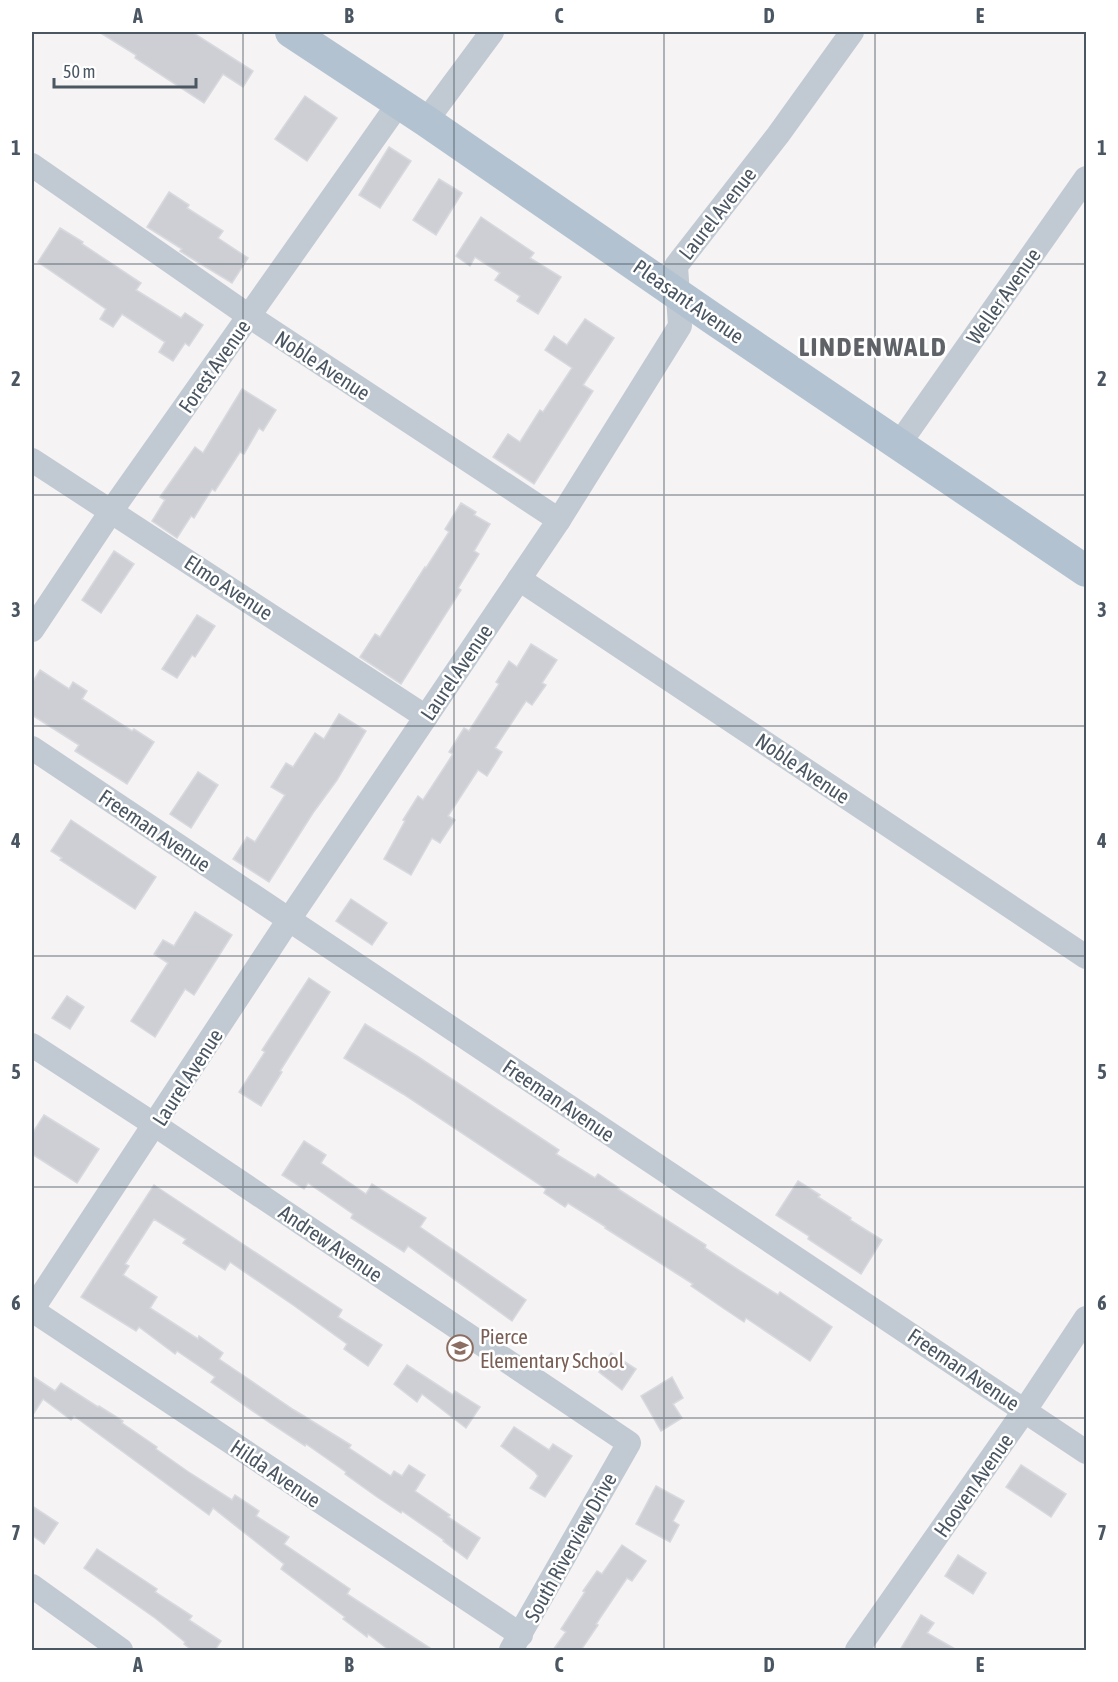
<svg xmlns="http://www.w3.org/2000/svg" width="1118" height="1682" font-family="'Asap Condensed',sans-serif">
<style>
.building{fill:#cdcfd5;stroke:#d7d9de;stroke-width:1.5}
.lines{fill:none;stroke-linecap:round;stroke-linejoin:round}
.minor{stroke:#c1cad2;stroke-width:24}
.major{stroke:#b3c2d1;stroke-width:32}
.grid{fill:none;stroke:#4a5661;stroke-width:1.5;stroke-opacity:0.55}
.labels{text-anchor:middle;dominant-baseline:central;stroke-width:5;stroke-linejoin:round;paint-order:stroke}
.street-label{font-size:21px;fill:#4a5661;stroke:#fff}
.education-label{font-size:21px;fill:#785e54;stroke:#fff;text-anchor:start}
.district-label{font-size:27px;font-weight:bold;letter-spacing:1.5px;fill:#5f6368;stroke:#fff}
.neatline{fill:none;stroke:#4a5661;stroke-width:2}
.grid-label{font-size:20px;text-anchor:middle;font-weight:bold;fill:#4a5661}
</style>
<rect width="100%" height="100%" fill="#f5f3f3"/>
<g class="building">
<path d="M99,32H192L253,71L243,87L223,74L204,103L135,58L136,55Z"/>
<path d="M305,96L337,118L307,161L275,139Z"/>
<path d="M389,147L411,161L380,208L359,195Z"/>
<path d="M439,179L462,193L436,235L413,220Z"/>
<path d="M169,192L189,205L187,208L223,231L218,238L248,258L232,283L191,258L180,251L182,249L147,227Z"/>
<path d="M481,217L534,253L530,258L561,277L538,314L517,301L520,296L495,280L500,273L475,257L470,266L456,256Z"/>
<path d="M60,228L83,242L82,244L141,283L136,290L181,318L185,313L203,325L189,346L185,343L173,361L159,352L165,342L122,314L113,327L100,319L106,309L38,262Z"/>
<path d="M585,319L614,338L583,385L593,391L534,484L493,457L508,434L520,442L540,410L543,412L572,368L545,350L554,336L567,345Z"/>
<path d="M242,389L276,410L263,431L259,428L244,454L240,452L215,491L212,489L194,518L191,516L177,538L152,521L165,500L160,497L195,447L203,453Z"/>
<path d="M461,503L476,512L474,515L490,524L474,551L479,554L458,588L461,590L401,684L360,657L375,634L380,637L425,567L426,568L449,532L445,529Z"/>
<path d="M114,551L134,564L101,613L82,600Z"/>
<path d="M197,615L215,626L195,657L192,655L177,678L162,669Z"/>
<path d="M531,644L557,660L542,683L546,685L532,705L526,701L495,748L502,752L487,776L478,770L448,816L455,820L440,843L432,838L411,875L384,859L405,821L403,820L418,796L423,800L453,754L449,752L464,728L469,731L499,684L496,682L509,661L517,667Z"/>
<path d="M40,670L69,689L73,682L87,691L82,699L132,731L134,729L154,742L127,784L75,751L79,745L32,715V683Z"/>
<path d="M339,714L366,731L337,780L313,813L269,882L233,859L247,837L255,842L285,795L271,787L286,763L293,767L315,733L324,739Z"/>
<path d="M198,772L218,785L191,828L170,814Z"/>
<path d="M71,820L156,877L135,909L60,860L62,858L51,851Z"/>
<path d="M351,899L387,923L372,945L336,921Z"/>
<path d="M195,912L232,935L194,995L185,989L155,1037L131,1021L168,963L154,954L163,940L174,946Z"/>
<path d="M309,978L330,992L280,1071L282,1072L261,1106L239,1092L265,1052L262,1050Z"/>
<path d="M67,996L84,1007L70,1029L52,1018Z"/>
<path d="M365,1024L417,1056L559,1150L556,1154L595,1178L598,1174L619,1188L618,1189L706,1245L705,1248L734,1267L778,1295L780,1292L832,1327L810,1361L746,1318L744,1322L723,1308L691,1286L693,1284L605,1228L606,1227L568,1203L565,1207L544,1193L546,1189L403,1094L344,1058Z"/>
<path d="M44,1115L99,1149L77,1183L32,1154V1134Z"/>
<path d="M304,1141L326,1155L321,1163L366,1194L372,1184L426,1218L420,1227L526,1300L512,1321L408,1246L404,1252L351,1218L353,1214L308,1183L304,1189L282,1175Z"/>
<path d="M798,1181L820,1195L818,1197L851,1218L850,1220L882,1240L861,1274L808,1239L809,1236L776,1215Z"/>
<path d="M154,1185L342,1310L338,1317L382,1345L368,1366L344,1349L347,1344L293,1305L230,1262L225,1270L183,1243L186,1239L154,1219L125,1264L129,1266L123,1275L157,1297L150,1308L198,1339L199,1336L223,1353L219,1359L294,1410L351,1445L349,1448L391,1476L394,1471L402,1476L409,1465L425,1475L415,1491L450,1515L448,1517L480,1538L467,1559L443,1541L444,1540L402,1511L401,1513L377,1497L345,1474L346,1472L306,1444L305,1446L270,1423L211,1382L215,1377L177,1351L175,1354L139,1327L136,1331L81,1297Z"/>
<path d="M611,1353L636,1369L622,1390L599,1372Z"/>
<path d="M407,1365L453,1395L455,1391L480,1407L466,1428L422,1394L417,1402L394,1384Z"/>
<path d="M32,1376L55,1391L61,1383L98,1407L99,1406L123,1421L122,1423L157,1447L156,1449L190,1473L232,1500L235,1495L259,1511L256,1516L289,1537L284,1544L350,1589L347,1594L433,1650H389L368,1634L367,1637L343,1619L345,1617L281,1569L284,1564L213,1508L209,1515L74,1416L71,1420L43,1399L32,1416Z"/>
<path d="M672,1377L683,1398L673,1404L682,1418L661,1431L641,1396Z"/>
<path d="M514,1427L549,1450L553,1444L572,1456L545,1497L530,1488L538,1476L535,1472L501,1446Z"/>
<path d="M1021,1465L1066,1494L1051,1517L1006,1487Z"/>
<path d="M656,1486L684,1501L673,1521L679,1525L670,1542L636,1524Z"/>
<path d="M32,1506L58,1523L44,1544L32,1535Z"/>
<path d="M622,1545L646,1561L632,1581L627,1578L596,1624L598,1625L581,1650H553L566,1632L561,1629L585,1592L583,1591L597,1571L602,1574Z"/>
<path d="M97,1549L157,1589L155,1592L192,1616L189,1620L221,1641L215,1650H192L184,1644L185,1642L155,1618L84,1568Z"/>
<path d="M958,1555L986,1573L973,1594L945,1576Z"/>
<path d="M921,1615L934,1623L927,1633L957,1650H900Z"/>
</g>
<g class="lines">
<g class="minor">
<path d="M426,121L492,32"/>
<path d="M32,165L249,316L559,520"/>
<path d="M899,444L1086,178"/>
<path d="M32,460L426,717"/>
<path d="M519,579L1086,957"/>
<path d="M32,630L112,510L399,103"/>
<path d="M32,748L1086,1452"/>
<path d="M32,1045L155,1125L629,1443L511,1650"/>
<path d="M32,1310L288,921L559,520L680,326L676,266L778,135L852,32"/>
<path d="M32,1310L521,1635"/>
<path d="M32,1586L121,1650"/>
<path d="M857,1650L1025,1410L1086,1318"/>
</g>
<path class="major" d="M291,32L426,121L712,318L1086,571"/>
</g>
<path class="grid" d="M243,32V1650M454,32V1650M664,32V1650M875,32V1650M32,264H1086M32,495H1086M32,726H1086M32,956H1086M32,1187H1086M32,1418H1086"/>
<defs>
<g id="school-ring" transform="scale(1.35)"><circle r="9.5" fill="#fff" stroke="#8d6e63" stroke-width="1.5"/><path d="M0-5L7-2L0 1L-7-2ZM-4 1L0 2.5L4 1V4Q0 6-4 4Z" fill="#8d6e63"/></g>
</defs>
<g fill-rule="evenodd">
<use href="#school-ring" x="460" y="1348"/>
</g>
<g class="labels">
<g class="street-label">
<text transform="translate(717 213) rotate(-52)">Laurel Avenue</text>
<text transform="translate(1003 296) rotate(-55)">Weller Avenue</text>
<text transform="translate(689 301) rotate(35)">Pleasant Avenue</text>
<text transform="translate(323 365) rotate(33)">Noble Avenue</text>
<text transform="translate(214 366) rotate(-55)">Forest Avenue</text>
<text transform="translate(229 587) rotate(33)">Elmo Avenue</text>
<text transform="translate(456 672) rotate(-56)">Laurel Avenue</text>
<text transform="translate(803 768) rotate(34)">Noble Avenue</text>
<text transform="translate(155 830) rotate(34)">Freeman Avenue</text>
<text transform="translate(187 1077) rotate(-57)">Laurel Avenue</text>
<text transform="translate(559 1100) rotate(34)">Freeman Avenue</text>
<text transform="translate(331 1243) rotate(34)">Andrew Avenue</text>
<text transform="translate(964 1369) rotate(34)">Freeman Avenue</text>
<text transform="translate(276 1473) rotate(34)">Hilda Avenue</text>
<text transform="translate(973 1485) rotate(-55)">Hooven Avenue</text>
<text transform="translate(570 1547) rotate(-61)">South Riverview Drive</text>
</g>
<g class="education-label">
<text x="480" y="1336">Pierce<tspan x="480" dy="24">Elementary School</tspan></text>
</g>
<g class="district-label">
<text x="873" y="346">LINDENWALD</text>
</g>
</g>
<rect width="1118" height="1682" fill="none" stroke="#ffffff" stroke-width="66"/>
<path d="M54 78v9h142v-9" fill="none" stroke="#4a5661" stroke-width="3"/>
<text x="63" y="78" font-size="18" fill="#4a5661" stroke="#ffffff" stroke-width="4.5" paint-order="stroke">50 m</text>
<rect x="33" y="33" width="1052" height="1616" class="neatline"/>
<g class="grid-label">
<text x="138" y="23">A</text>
<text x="349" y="23">B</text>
<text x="559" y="23">C</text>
<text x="769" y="23">D</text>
<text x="980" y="23">E</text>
<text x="16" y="155">1</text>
<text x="1102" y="155">1</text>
<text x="16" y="386">2</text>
<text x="1102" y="386">2</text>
<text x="16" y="617">3</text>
<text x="1102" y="617">3</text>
<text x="16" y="848">4</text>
<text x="1102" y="848">4</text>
<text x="16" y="1079">5</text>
<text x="1102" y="1079">5</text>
<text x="16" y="1310">6</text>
<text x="1102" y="1310">6</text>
<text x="16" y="1540">7</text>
<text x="1102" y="1540">7</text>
<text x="138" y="1672">A</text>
<text x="349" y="1672">B</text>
<text x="559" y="1672">C</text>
<text x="769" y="1672">D</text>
<text x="980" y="1672">E</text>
</g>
</svg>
